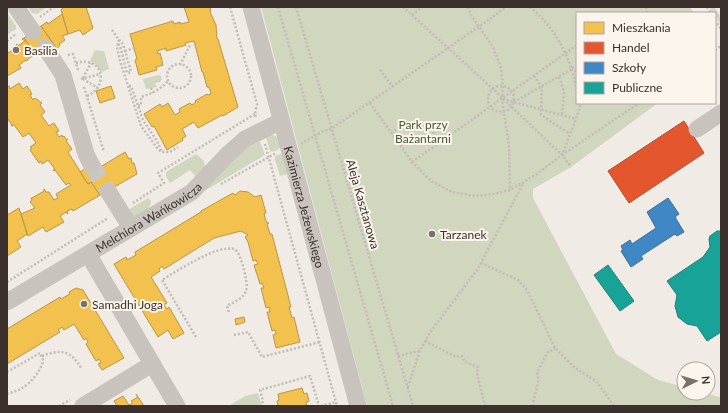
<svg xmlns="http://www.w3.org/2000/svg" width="728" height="413" font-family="Lato,sans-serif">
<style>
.green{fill:#d1d6bf}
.homes{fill:#f2c14e;stroke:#bb9644}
.shops{fill:#e4572e;stroke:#b14b2d}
.schools{fill:#3f88c5;stroke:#3e6e97}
.public{fill:#17a398;stroke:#228077}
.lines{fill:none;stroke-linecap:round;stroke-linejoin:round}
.minor-tunnel{stroke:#ccc6c0;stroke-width:17;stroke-dasharray:17 8;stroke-linecap:butt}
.path{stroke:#c2bbb6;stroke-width:2.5;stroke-dasharray:2 2;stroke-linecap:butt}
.minor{stroke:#c9c3be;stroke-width:17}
.path-bridge{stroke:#c2bbb6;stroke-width:2.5;stroke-dasharray:2 2;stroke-linecap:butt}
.poi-dot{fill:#7a716c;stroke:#fbf5ee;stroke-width:1.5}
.labels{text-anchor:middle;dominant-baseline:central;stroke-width:4;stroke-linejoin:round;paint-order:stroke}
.poi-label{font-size:12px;fill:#3b302b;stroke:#fbf5ee;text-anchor:start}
.park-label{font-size:12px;fill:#4a5a2e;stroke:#fbf5ee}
.street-label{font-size:12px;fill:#3b302b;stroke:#fbf5ee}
</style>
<rect width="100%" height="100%" fill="#f0ebe5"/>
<g class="green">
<path d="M28,7H47L37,14L32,13Z"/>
<path d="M261,7H690L694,13H577V103H658L571,167L533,189V198L616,354L658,380L684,387V393H705L719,397L721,396V406H367Z"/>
<path d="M709,7H714L721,17V25L715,16V13H713Z"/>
<path d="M7,13L16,26V29L7,35Z"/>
<path d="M95,50L104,51L109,69L101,72L96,65L90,61Z"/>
<path d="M159,75L161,76L162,79L160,82L155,83L157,87L146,89L143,79Z"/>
<path d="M270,134C277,136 279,138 281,146C278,150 275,153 270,151L266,137Z"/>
<path d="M260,141L265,155L201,193L240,151Z"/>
<path d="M283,153L288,174L280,176L275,160V156Z"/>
<path d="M196,154L204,161L205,167L198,179L190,170L170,183L166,176V172Z"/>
<path d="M148,198L151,201C150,213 140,217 130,216L126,211Z"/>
<path d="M258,393L261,403L259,405L229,406L245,396Z"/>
</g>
<g class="homes">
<path d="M64,7H86L93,28L83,35L80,30L68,34L61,10Z"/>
<path d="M184,7H210L211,11L210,12L216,25L217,39H218L238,107L223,116L222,115L198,128L194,122L182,129L186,136L182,139L183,140L167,150L154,126L152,127L144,114L160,104L162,107L168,103L175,115L180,112L179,109L190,103L192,105L196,102L195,101L207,94L208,95L211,94L209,87H207L203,72H202L194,41L185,43L186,45L166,51V48L157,51L158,54L160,53L163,65L156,67L157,70L139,75L135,60L137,59L130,34L173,21L174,24L180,22V24L189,22Z"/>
<path d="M62,14L68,34L62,36L65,40L59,44L60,45L57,49L41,26L47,22L48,24Z"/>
<path d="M41,26L52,42L35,54L24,38Z"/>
<path d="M24,38L35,54L27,60V61L26,60L19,65L21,68L7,76V52L8,53L17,47L16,45L17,44L18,46L25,41L22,39Z"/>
<path d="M19,83L23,89L27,86L32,94L30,95L33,100L35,98L42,103L40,105L45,112L41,115L49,126L54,123L59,131L56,132L59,137L62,135L63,137L64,136L67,140L68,139L66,141L72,149L68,152L88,184L91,182L100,195L73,211L72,209L67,211L68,214L66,212L60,216L64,222L46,232L43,227L28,236L21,214L35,208L30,202L32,200L31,198H32L44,191V189L46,192H49L54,200L58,198L56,194L71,185L69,183L66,185L55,170L54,171L53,170L55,169L48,160L42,164L41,161L39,163L30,150L32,148L30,147L36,143L29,133L23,137L14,125L11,126L12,125L7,118V87L9,86L10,89Z"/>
<path d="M111,86L115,98L100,103L96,91Z"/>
<path d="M125,152L129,159L131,158L132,163H134L137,174L100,195L91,182L88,184L80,172L94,163L97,169Z"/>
<path d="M240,191L248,192L255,197L261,195L266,213H264L265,218L267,223H269L267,224L270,234H272L291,307H289L292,318L294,317L300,342L276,348L273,335L276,334L275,330L272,331L267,312H270L269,307L266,308L261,288H264L262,283L260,284L254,265L258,264L256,260L253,261L248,242L245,237L248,235L241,231L214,238L164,269L162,266L159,269L160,271L151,277L167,303L164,305L167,309L169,307L184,333L173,339L168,330L158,337L114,264L126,257L127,260L136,255L135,252L201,212V211L233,193L235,195Z"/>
<path d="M19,208L27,234L17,241L21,247L7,256V215Z"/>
<path d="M76,288L83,290L124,358L102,370L98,364L101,363L99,359L96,361L86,344L88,342L86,338L84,340L74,324L64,330L62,327L58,330L60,332L7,364V329L60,297L61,299L70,294L69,292Z"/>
<path d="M244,317L245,322L236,325L235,319Z"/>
<path d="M302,388L304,394L307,393L309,401L306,402L307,406H278L277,401L279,400L278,394Z"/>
<path d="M136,394L144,406H117L114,401L123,396L129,405L133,403L131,401L138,397Z"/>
</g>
<path class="shops" d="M684,121L704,153L629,203L608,171Z"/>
<path class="schools" d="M668,198L679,214L675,217L684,232L677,236L675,234L641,256L643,259L631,267L621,251L623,250L621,246L630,240L632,244L656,228L647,212Z"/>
<g class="public">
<path d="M717,231H721V332L707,341L697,326L687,324L678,317L675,306L677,295L667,281L703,257L710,247L709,239L710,236Z"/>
<path d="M608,265L634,301L620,311L594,275Z"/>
</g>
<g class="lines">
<path class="minor-tunnel" d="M91,164L108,191"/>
<g class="path">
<path d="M230,7L257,104L255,114L256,119"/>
<path d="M278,7L393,406"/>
<path d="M296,7L413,406"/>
<path d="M403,7L492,88L562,155L571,167"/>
<path d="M468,7L471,15L493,47L501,68L503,86L502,99L509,147L510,190"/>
<path d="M530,7C556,28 573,61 577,94"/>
<path d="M646,7L647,13"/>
<path d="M707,7L711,13"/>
<path d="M412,15L422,7"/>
<path d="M40,17L54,7"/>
<path d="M490,19L506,7"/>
<path d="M715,20L721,29"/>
<path d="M112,30L119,40L117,47L120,61L141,126L157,148L162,152H170L178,147"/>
<path d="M7,41L16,34"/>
<path d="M118,44L120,46L127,73L131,72L123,44L119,40"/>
<path d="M715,50L721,46"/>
<path d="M125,51L134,48"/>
<path d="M68,55L73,54L78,70"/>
<path d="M76,63C79,62 83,61 86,62C106,64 105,89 87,96"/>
<circle cx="179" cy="76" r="12"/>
<path d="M180,65L190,45"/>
<path d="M572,67L577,72"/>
<path d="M380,70L393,87"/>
<path d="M534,76L542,87L541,115L570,134"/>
<path d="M559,77L564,92L562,115"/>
<path d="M83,78L91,63"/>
<path d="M81,79L100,74"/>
<path d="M83,79L98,88"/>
<circle cx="501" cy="99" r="13"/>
<path d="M129,86H131L143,120L157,141L162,152"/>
<path d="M84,87L104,152"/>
<path d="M151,88L153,93"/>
<path d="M503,99L576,119"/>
<path d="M514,102L572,69"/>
<path d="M370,103L412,162L431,181L452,192L475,196L494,194L510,190L537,174L562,155L576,119L581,103"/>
<path d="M138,106L141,105V97C152,93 160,90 168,81"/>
<path d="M433,132L441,142"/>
<path d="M391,133L398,128"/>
<path d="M265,144L337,406"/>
<path d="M301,144L323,131L331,129L464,37"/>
<path d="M562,155L639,103"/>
<path d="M412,162L490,107L577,45"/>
<path d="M221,184L276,153"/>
<path d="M133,203L164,183L158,173L255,114"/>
<path d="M481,263L518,280L525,287L532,300L555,348L574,367L597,382L614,406"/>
<path d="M7,282L108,218"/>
<path d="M234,335L248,332L262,357L320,342"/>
<path d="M196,337L162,280C177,271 218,244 234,249C241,251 249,285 246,291C243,299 234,302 227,306L229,313"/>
<path d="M425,341L456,357L462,356L465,362L478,367L477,373L485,406"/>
<path d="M42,356C60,349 71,350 81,368"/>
<path d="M398,356L419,351"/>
<path d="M7,372L40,353C41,356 43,358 43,361C41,371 30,384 22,388C18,391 12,392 7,394"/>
<path d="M408,387L420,350L431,331L477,270L523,184"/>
<path d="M59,406L70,400"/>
<path d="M260,406L262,405L263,401L260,390L310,376L319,406"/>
<path d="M321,406L336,402"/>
<path d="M533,406C533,395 541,383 537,373L547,353L555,348"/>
</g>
<g class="minor">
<path d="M16,7L33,32"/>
<path id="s1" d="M251,7L358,406"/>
<path d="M45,47L63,75L86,154L91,164"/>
<path d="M697,129L721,113"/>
<path d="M108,191L131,228"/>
<path d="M88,254L177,406"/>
<path id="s2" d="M7,302L192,192L228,154L245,139L281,121"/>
<path d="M83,406L152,364"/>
</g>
<path class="path-bridge" d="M464,37L490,19"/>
</g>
<g class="poi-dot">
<circle cx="16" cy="50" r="4"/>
<circle cx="432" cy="234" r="4"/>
<circle cx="84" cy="304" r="4"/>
</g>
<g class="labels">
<g class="poi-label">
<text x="24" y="50">Basilia</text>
<text x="440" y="234">Tarzanek</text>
<text x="92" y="304">Samadhi Joga</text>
</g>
<g class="park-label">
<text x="423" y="124">Park przy<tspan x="423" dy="14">Bażantarni</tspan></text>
</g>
<g class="street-label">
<text transform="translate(363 204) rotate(74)">Aleja Kasztanowa</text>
<text stroke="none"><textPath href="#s1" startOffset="207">Kazimierza Jeżewskiego</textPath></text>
<text stroke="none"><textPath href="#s2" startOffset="165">Melchiora Wańkowicza</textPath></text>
</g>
</g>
<rect width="728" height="413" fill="none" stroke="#3b302b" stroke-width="16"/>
<rect x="576" y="12" width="140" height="92" fill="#fbf5ee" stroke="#aea6a0"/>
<rect x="584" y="22" width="20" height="12" fill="#f2c14e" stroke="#aea6a0"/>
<text x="612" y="32" font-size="12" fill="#3b302b">Mieszkania</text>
<rect x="584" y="42" width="20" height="12" fill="#e4572e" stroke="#aea6a0"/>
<text x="612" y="52" font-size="12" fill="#3b302b">Handel</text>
<rect x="584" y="62" width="20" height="12" fill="#3f88c5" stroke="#aea6a0"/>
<text x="612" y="72" font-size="12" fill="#3b302b">Szkoły</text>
<rect x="584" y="82" width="20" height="12" fill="#17a398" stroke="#aea6a0"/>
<text x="612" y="92" font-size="12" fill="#3b302b">Publiczne</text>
<g transform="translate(696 381) rotate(85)"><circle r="19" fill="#fbf5ee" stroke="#aea6a0"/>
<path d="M0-3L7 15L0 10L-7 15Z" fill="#7a716c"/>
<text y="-6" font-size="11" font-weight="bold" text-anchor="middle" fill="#3b302b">N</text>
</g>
</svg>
